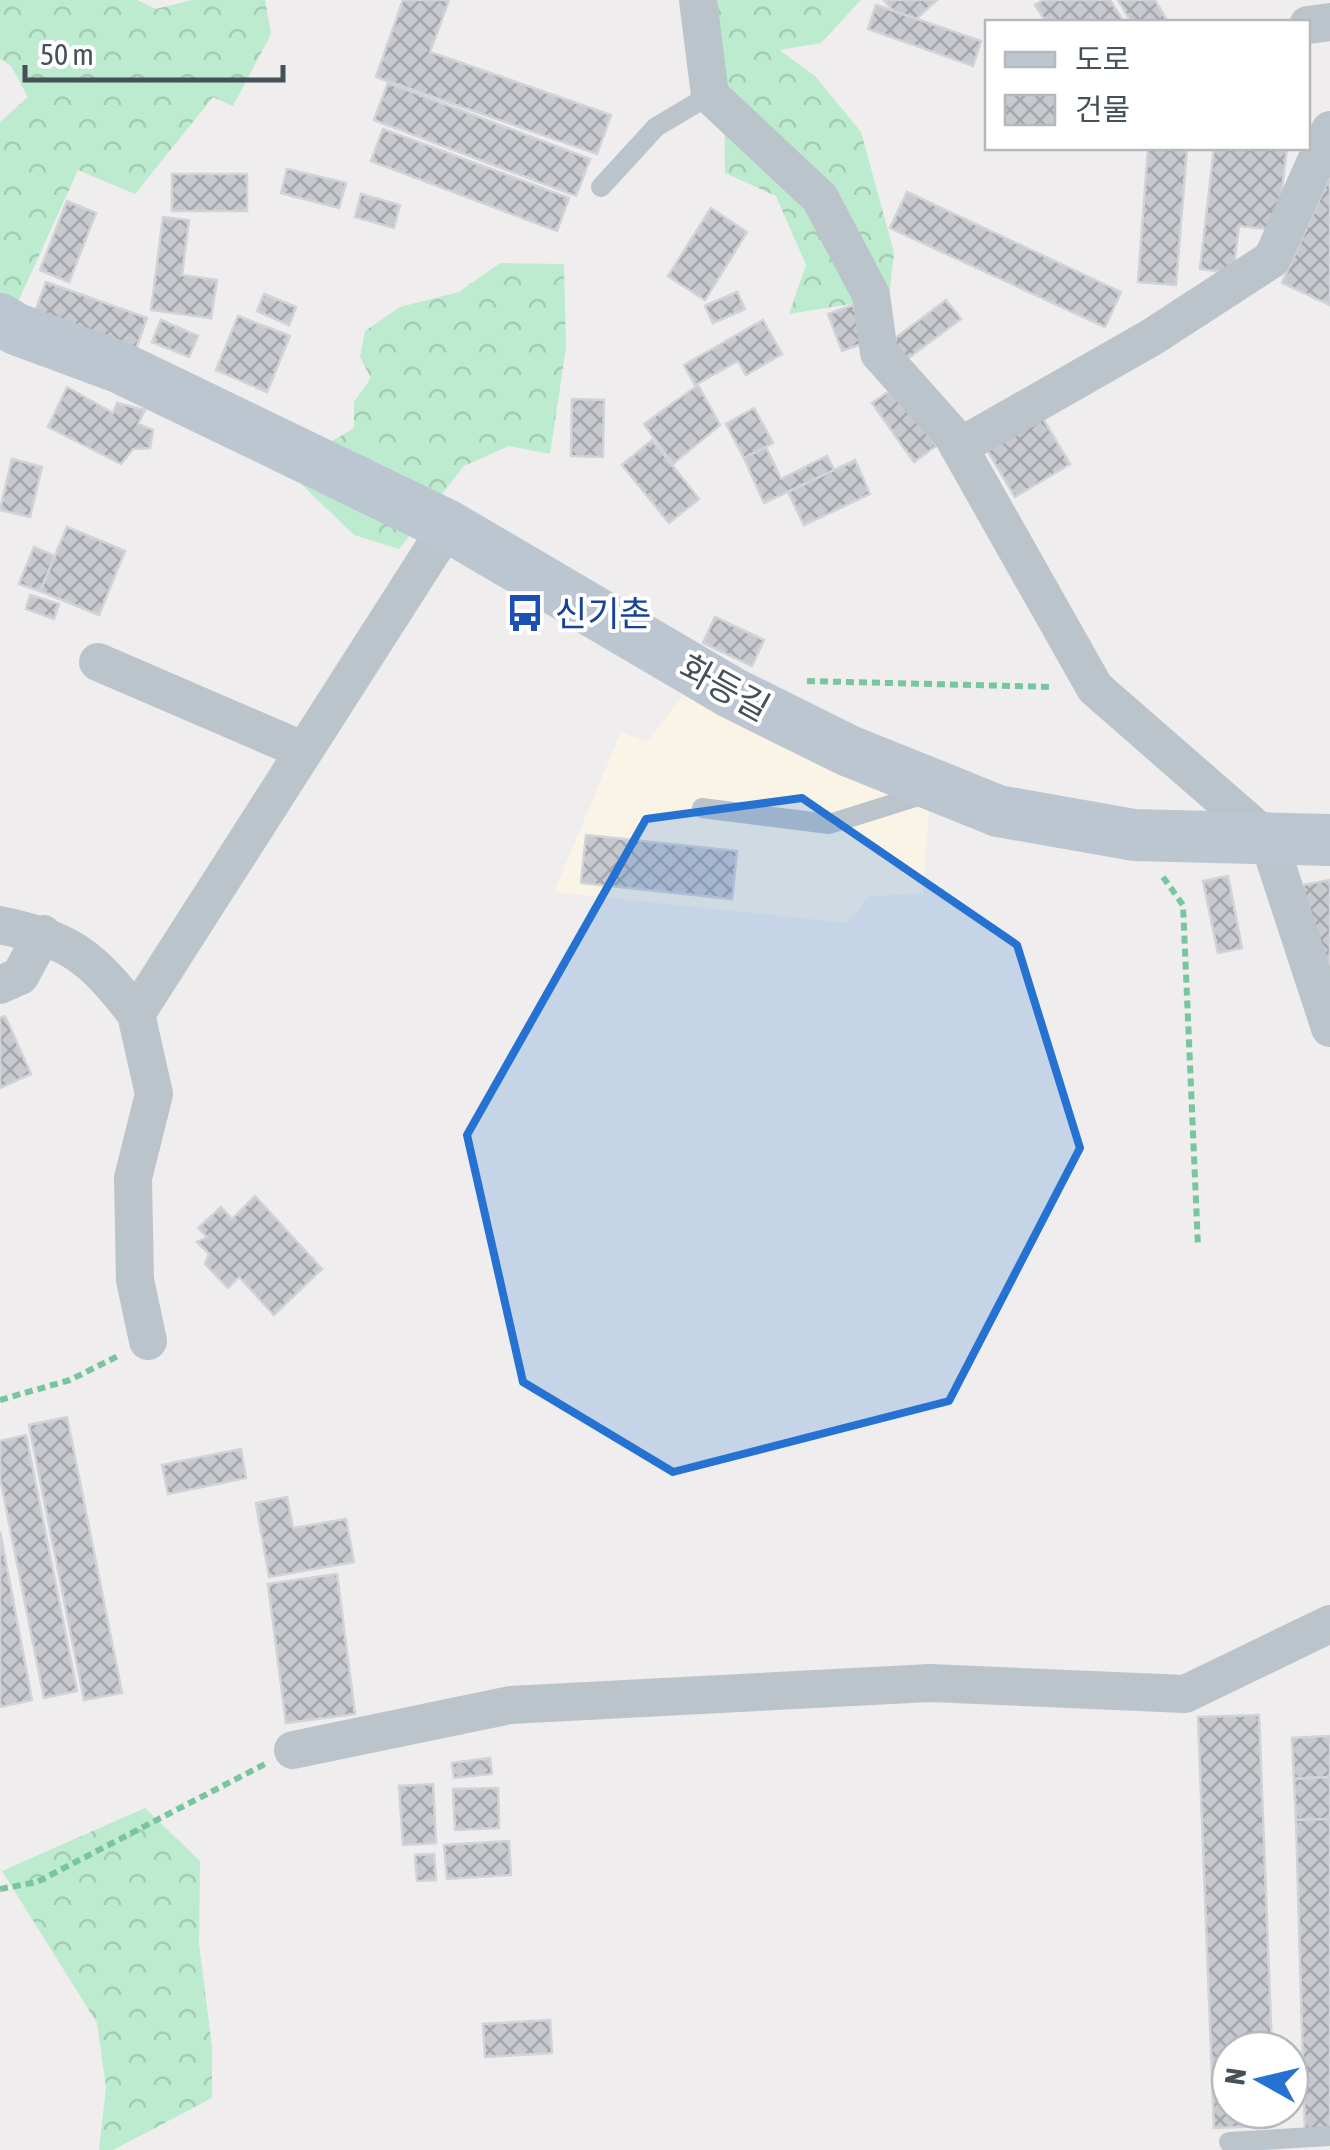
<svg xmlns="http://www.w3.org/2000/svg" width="1330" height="2150" font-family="'Asap Condensed','Noto Sans KR',sans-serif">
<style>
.commercial{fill:#faf4e6}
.forest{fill:url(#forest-crowns)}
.building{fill:url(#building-cross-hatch);stroke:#d1d3d8;stroke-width:2.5}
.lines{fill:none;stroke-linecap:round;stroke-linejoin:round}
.path{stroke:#78c69f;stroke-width:6;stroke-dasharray:8 5;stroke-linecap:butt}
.lane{stroke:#bcc4cb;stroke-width:20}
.street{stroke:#bcc4cb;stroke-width:38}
.secondary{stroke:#bcc6d0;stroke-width:52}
.marked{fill:#2572d2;fill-opacity:0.2;stroke:#2572d2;stroke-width:8;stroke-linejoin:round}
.labels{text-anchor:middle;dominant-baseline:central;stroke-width:8;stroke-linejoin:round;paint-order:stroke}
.transit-label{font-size:35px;fill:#164399;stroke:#fff;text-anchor:start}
.street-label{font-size:35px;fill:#465059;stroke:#fff}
</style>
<defs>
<pattern id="forest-crowns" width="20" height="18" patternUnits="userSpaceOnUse" patternTransform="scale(2.5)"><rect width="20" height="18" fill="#bdebcf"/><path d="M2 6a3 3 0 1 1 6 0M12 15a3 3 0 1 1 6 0" fill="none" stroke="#a4cbb4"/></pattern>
<pattern id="building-cross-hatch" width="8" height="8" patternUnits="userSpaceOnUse" patternTransform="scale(2.5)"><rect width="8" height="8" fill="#c7c9cf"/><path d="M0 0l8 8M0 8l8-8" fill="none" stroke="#a3a6ab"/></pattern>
</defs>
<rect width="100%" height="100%" fill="#efeded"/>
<path class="commercial" d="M684,694L929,810L923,894L870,896L847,923L554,892L621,732L647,742Z"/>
<g class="forest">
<path d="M0,0H137L156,9L192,0H265L271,34L233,106L213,97L135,194L78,170L13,313L0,303V122L28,97L11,66L0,59Z"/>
<path d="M713,0H861L821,43L779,50L815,76L861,132L894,252L889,298L789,314L806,265L776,196L725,173L724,73Z"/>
<path d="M500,263L564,264L566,348L550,454L509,446L464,466L399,549L354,535L299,482L331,442L354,428V402L371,378L360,357L365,331L400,307L459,292Z"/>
<path d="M145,1808L200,1861L199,1944L212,2047V2098L113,2150H99L106,2087L97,2023L2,1871Z"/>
</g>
<g class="building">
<path d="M403,0H449L430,52L611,115L597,154L376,77Z"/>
<path d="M884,0H937L907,27Z"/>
<path d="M1043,0H1110L1124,22H1046L1035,5Z"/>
<path d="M1118,0H1155L1168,22H1131Z"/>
<path d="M876,5L981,41L973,66L868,29Z"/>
<path d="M388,83L590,159L576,196L374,120Z"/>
<path d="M383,129L569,198L557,231L371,161Z"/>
<path d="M1148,148H1187L1176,285L1138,282Z"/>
<path d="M1214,148H1287L1277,230L1239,226L1233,273L1200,269Z"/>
<path d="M287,169L346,183L339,208L281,193Z"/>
<rect x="172" y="174" width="75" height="37"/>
<path d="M1330,176V305L1282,283Z"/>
<path d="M907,192L1121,292L1105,327L890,228Z"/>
<path d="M361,194L400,205L394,228L355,217Z"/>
<path d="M67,201L96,213L69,282L40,270Z"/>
<path d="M711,208L747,232L705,300L668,276Z"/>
<path d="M163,217L189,220L182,275L217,280L211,318L151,310Z"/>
<path d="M46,282L147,318L136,349L35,312Z"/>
<path d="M737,292L745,309L713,323L705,306Z"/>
<path d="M264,294L296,307L289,325L257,311Z"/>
<path d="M946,300L961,319L903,362L889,343Z"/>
<path d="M853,305L867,342L842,351L828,314Z"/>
<path d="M238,316L290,336L267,392L216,370Z"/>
<path d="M161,320L198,336L189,357L152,342Z"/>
<path d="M763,320L782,354L746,375L738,361L695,385L684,365Z"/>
<path d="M698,385L720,425L673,464L644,424Z"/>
<path d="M67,387L113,413L117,403L145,410L138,424L153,430L150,448L133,449L121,464L48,427Z"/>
<path d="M894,388L936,446L914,462L872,403Z"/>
<path d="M572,399L604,400L603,457L571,456Z"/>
<path d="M754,408L773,443L744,458L726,424Z"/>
<path d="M1042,417L1070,464L1015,497L987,450Z"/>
<path d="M652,440L699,499L669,523L622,465Z"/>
<path d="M766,447L781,479L827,456L834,470L764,503L744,458Z"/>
<path d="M12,459L42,467L30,517L0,510Z"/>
<path d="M855,460L870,494L804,525L788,492Z"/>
<path d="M67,527L125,551L99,615L40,591Z"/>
<path d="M34,547L55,556L40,591L19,584Z"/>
<path d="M30,595L59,604L54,619L26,609Z"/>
<path d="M715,617L764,640L752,666L703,643Z"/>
<path d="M586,835L737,851L732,899L581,883Z"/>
<path d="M1228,876L1242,948L1218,953L1203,881Z"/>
<path d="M1330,880V995L1293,887Z"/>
<path d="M5,1016L31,1074L0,1088V1018Z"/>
<path d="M255,1196L322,1269L274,1315L239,1277L228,1288L205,1264L209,1254L197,1242L207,1237L198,1228L221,1207L232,1219Z"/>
<path d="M67,1417L122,1693L84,1700L29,1425Z"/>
<path d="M26,1435L77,1691L44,1698L0,1478V1441Z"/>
<path d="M241,1449L246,1478L168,1494L162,1465Z"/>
<path d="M287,1497L293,1528L346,1519L354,1562L269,1577L256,1503Z"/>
<path d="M0,1531L32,1700L0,1707Z"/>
<path d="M337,1574L355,1714L286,1723L268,1584Z"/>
<path d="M1259,1715L1272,2050H1230V2110H1261L1262,2126L1214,2128L1198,1717Z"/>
<path d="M1330,1736V1777L1294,1779L1292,1738Z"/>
<path d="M490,1758L492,1774L454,1778L452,1763Z"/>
<path d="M1330,1777V1819L1296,1820L1294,1779Z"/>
<path d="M433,1784L436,1843L403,1845L399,1786Z"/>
<path d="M498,1788L499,1828L455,1830L453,1789Z"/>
<path d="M1330,1819V2131L1305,2132L1296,1820Z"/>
<path d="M509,1841L511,1875L447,1879L444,1845Z"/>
<path d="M434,1854L436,1880L417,1881L415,1855Z"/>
<path d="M550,2020L552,2053L485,2057L483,2024Z"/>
</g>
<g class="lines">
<g class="path">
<path d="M807,681L1054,687"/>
<path d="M1163,877L1183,905L1198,1247"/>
<path d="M0,1400L70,1380L120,1355"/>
<path d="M0,1889L37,1882L265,1764"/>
</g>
<g class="lane">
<path d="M601,187L656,127L710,95"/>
<path d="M702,808L829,824L925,794"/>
<path d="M1229,2142L1330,2136"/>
</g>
<g class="street">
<path d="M698,0L710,95L820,198L871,295L879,353L952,435L1095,688L1268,839L1330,1028"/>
<path d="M1308,25L1330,22"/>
<path d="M959,447L1152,337L1272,259L1330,130"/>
<path d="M98,662L302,750"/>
<path d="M0,925C71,940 92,957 136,1014L448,526"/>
<path d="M0,985L20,976L43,934"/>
<path d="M136,1014L154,1094L133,1178L135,1280L148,1341"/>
<path d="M293,1750L510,1705L930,1683L1185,1694L1330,1624"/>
</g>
<path class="secondary" d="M0,319L16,329L119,367L448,526L732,693L849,751L998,811L1134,835L1330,840"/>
</g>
<path class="marked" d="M802,798L1017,945L1080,1148L949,1401L673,1472L523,1382L467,1135L646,819Z"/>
<defs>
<g id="bus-bare" transform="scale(3)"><path d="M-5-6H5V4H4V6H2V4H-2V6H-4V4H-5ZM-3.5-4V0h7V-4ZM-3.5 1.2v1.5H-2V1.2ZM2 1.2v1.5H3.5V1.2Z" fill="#1a4fb4" stroke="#fff" stroke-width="2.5" paint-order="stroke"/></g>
</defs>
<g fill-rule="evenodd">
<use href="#bus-bare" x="525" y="613"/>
</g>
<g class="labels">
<g class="transit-label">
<text x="555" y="613">신기촌</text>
</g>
<g class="street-label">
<text transform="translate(725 687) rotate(29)">화등길</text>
</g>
</g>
<rect x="985" y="20" width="325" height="130" fill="#ffffff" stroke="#b5b9bd" stroke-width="2.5"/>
<rect x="1005" y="52" width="50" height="15" fill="#bcc6d0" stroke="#b5b9bd" stroke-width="2.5"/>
<text x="1075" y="70" font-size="30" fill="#465059">도로</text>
<rect x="1005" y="95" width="50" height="30" fill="url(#building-cross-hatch)" stroke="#b5b9bd" stroke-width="2.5"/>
<text x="1075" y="120" font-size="30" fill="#465059">건물</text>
<g transform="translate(1260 2080) rotate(278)"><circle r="48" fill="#ffffff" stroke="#b5b9bd" stroke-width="2.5"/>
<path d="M0-8L18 38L0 25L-18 38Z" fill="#2572d2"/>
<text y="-15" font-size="28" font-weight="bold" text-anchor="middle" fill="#465059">N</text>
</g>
<path d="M25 65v15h258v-15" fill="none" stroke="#465059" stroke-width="5"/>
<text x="40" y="65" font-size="30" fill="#465059" stroke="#ffffff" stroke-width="8" paint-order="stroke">50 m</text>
</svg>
